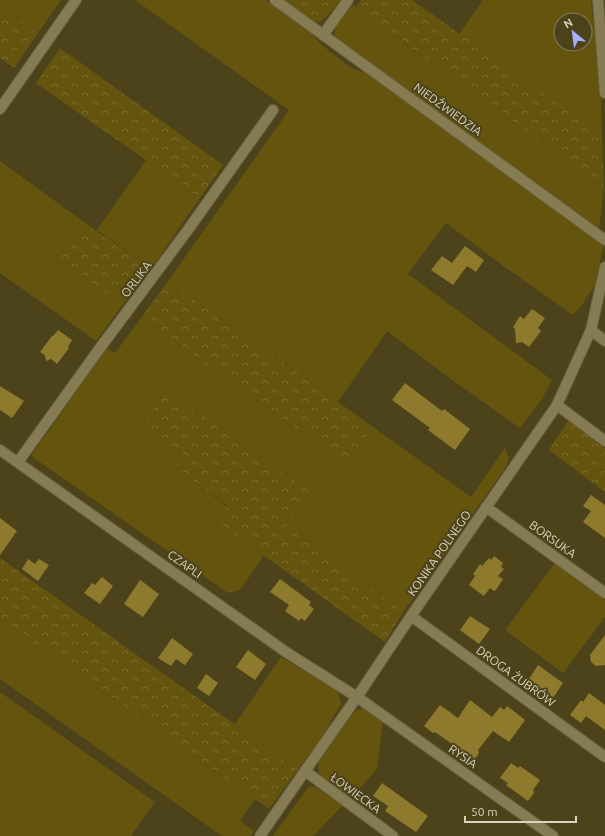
<svg xmlns="http://www.w3.org/2000/svg" width="605" height="836" font-family="Ubuntu,sans-serif">
<style>
.grass{fill:#64540e;fill-rule:evenodd}
.forest{fill:url(#forest-crowns)}
.building{fill:#8d7a2c}
.lines{fill:none;stroke-linecap:round;stroke-linejoin:round}
.minor-casing{stroke:#68603d;stroke-width:12}
.minor{stroke:#867c53;stroke-width:10}
.labels{text-anchor:middle;dominant-baseline:central;stroke-width:4;stroke-linejoin:round;paint-order:stroke}
.street-label{font-size:12px;fill:#d9d4be;stroke:#4d431b}
</style>
<defs>
<pattern id="forest-crowns" width="20" height="18" patternUnits="userSpaceOnUse"><rect width="20" height="18" fill="#64540e"/><path d="M2 6a3 3 0 1 1 6 0M12 15a3 3 0 1 1 6 0" fill="none" stroke="#7a6c2f"/></pattern>
</defs>
<rect width="100%" height="100%" fill="#4d431b"/>
<g class="grass">
<path d="M0,0H61L38,33L0,6Z"/>
<path d="M135,0H266L308,30L323,46L350,67L370,75L604,243L595,285L582,305L573,315L502,265L446,223L408,274L552,380L542,399L520,428L455,382L387,331L338,402L168,281L289,110Z"/>
<path d="M483,0H591L601,101L602,136L459,34ZM561,20H585V44H561Z"/>
<path d="M351,5L356,7L604,188L599,228L335,39C331,26 344,15 351,5Z"/>
<path d="M146,160L200,198L151,269L97,230Z"/>
<path d="M0,161L84,222L59,258L123,304L96,341L0,273Z"/>
<path d="M141,318L349,466L373,427L471,497L505,448L509,458L506,467L404,611L287,527L310,491L166,390L142,425L184,456L174,467L228,507L217,522L264,555L240,590L228,593L31,456L107,348L115,353Z"/>
<path d="M555,563L605,599V617L563,673L505,630Z"/>
<path d="M0,618L255,799L240,821L254,831L251,836H222L0,679Z"/>
<path d="M281,657L335,689L339,694L341,704L321,739L298,769L235,724Z"/>
<path d="M0,692L155,802L131,836H0Z"/>
<path d="M365,708L383,720L377,769L350,799L320,777L319,772L318,763L350,717L357,710Z"/>
<path d="M309,786L315,787L343,805L313,836H273Z"/>
</g>
<g class="forest">
<path d="M284,0H341L324,19L319,22L313,21Z"/>
<path d="M361,0H412L602,135L604,188L356,7Z"/>
<path d="M0,6L38,33L14,68L0,58Z"/>
<path d="M60,48L223,165L200,198L36,83Z"/>
<path d="M84,222L151,269L123,304L58,258Z"/>
<path d="M168,281L373,427L349,466L141,318Z"/>
<path d="M166,390L310,491L287,527L404,611L385,642L217,522L228,506L174,467L184,456L142,425Z"/>
<path d="M570,418L605,444V492L549,450Z"/>
<path d="M0,558L298,769L269,809L0,618Z"/>
</g>
<g class="building">
<path d="M465,246L484,260L476,272L467,266L453,285L431,270L442,256L452,263Z"/>
<path d="M532,309L545,318L538,328L541,331L529,347L522,342L516,343L515,329L513,327L520,316L524,319Z"/>
<path d="M58,330L72,340L68,347L69,348L57,364L51,359L46,361L45,355L40,352L52,336H53Z"/>
<path d="M405,383L442,411L444,409L470,429L455,450L428,430L430,428L392,400Z"/>
<path d="M0,386L24,401L12,418L0,410Z"/>
<path d="M591,495L605,505V538L583,522L591,511L583,506Z"/>
<path d="M0,518L17,531L0,555Z"/>
<path d="M494,556L503,563L501,567L504,569L498,576L503,579L496,590L494,591L490,588L484,596L469,585L475,576L473,574L480,564L482,566L489,558L491,560Z"/>
<path d="M28,559L35,564L39,559L49,565L38,581L22,569Z"/>
<path d="M102,577L113,586L100,604L84,593L92,583L95,585Z"/>
<path d="M280,579L311,602L309,605L314,609L305,621L301,618L299,621L285,611L289,605L270,592Z"/>
<path d="M140,580L159,594L143,617L124,604Z"/>
<path d="M470,616L490,629L479,644L460,630Z"/>
<path d="M605,635V665L596,666L591,662L590,655Z"/>
<path d="M172,638L193,654L185,665L176,659L171,666L158,658Z"/>
<path d="M248,650L266,664L255,680L236,667Z"/>
<path d="M538,665L563,683L553,698L533,684L534,683L529,679Z"/>
<path d="M206,674L218,683L209,696L197,688Z"/>
<path d="M589,693L605,705V730L586,716L581,723L570,715L581,700L583,702Z"/>
<path d="M470,700L492,717L500,707L504,710L507,706L525,720L509,742L493,731L478,750L479,753L473,762L461,753L462,751L435,732L433,733L424,726L440,705L458,718Z"/>
<path d="M511,763L518,768L520,766L540,780L533,790L534,793L528,801L506,785L508,783L500,778Z"/>
<path d="M382,783L428,816L416,832L385,811L388,806L373,796Z"/>
</g>
<g class="lines">
<g class="minor-casing">
<g id="minor">
<path d="M275,0L605,240"/>
<path d="M598,0L605,93"/>
<path d="M323,35L348,0"/>
<path d="M0,109L76,0"/>
<path d="M591,330L605,341"/>
<path d="M557,405L605,441"/>
<path d="M0,450L286,652L357,697L553,836"/>
<path d="M18,462L100,348L190,227L273,110"/>
<path d="M486,507L605,593"/>
<path d="M411,616L605,757"/>
<path d="M305,771L393,836"/>
<path d="M260,836L305,771L357,697L411,616L557,405L591,330L605,267"/>
</g>
</g>
<use href="#minor" class="minor"/>
</g>
<g class="labels">
<g class="street-label">
<text transform="translate(448 109) rotate(36)">NIEDŹWIEDZIA</text>
<text transform="translate(136 279) rotate(-53)">ORLIKA</text>
<text transform="translate(553 539) rotate(36)">BORSUKA</text>
<text transform="translate(439 553) rotate(-55)">KONIKA POLNEGO</text>
<text transform="translate(185 564) rotate(35)">CZAPLI</text>
<text transform="translate(516 676) rotate(36)">DROGA ŻUBRÓW</text>
<text transform="translate(463 756) rotate(35)">RYSIA</text>
<text transform="translate(356 793) rotate(36)">ŁOWIECKA</text>
</g>
</g>
<g transform="translate(573 32) rotate(331)"><circle r="19" fill="#4d431b" stroke="#857d5c"/>
<path d="M0-3L7 15L0 10L-7 15Z" fill="#a4b2fc"/>
<text y="-6" font-size="11" font-weight="bold" text-anchor="middle" fill="#d9d4be">N</text>
</g>
<path d="M465 816v6h111v-6" fill="none" stroke="#d9d4be" stroke-width="2"/>
<text x="471" y="816" font-size="12" fill="#d9d4be" stroke="#4d431b" stroke-width="3" paint-order="stroke">50 m</text>
</svg>
